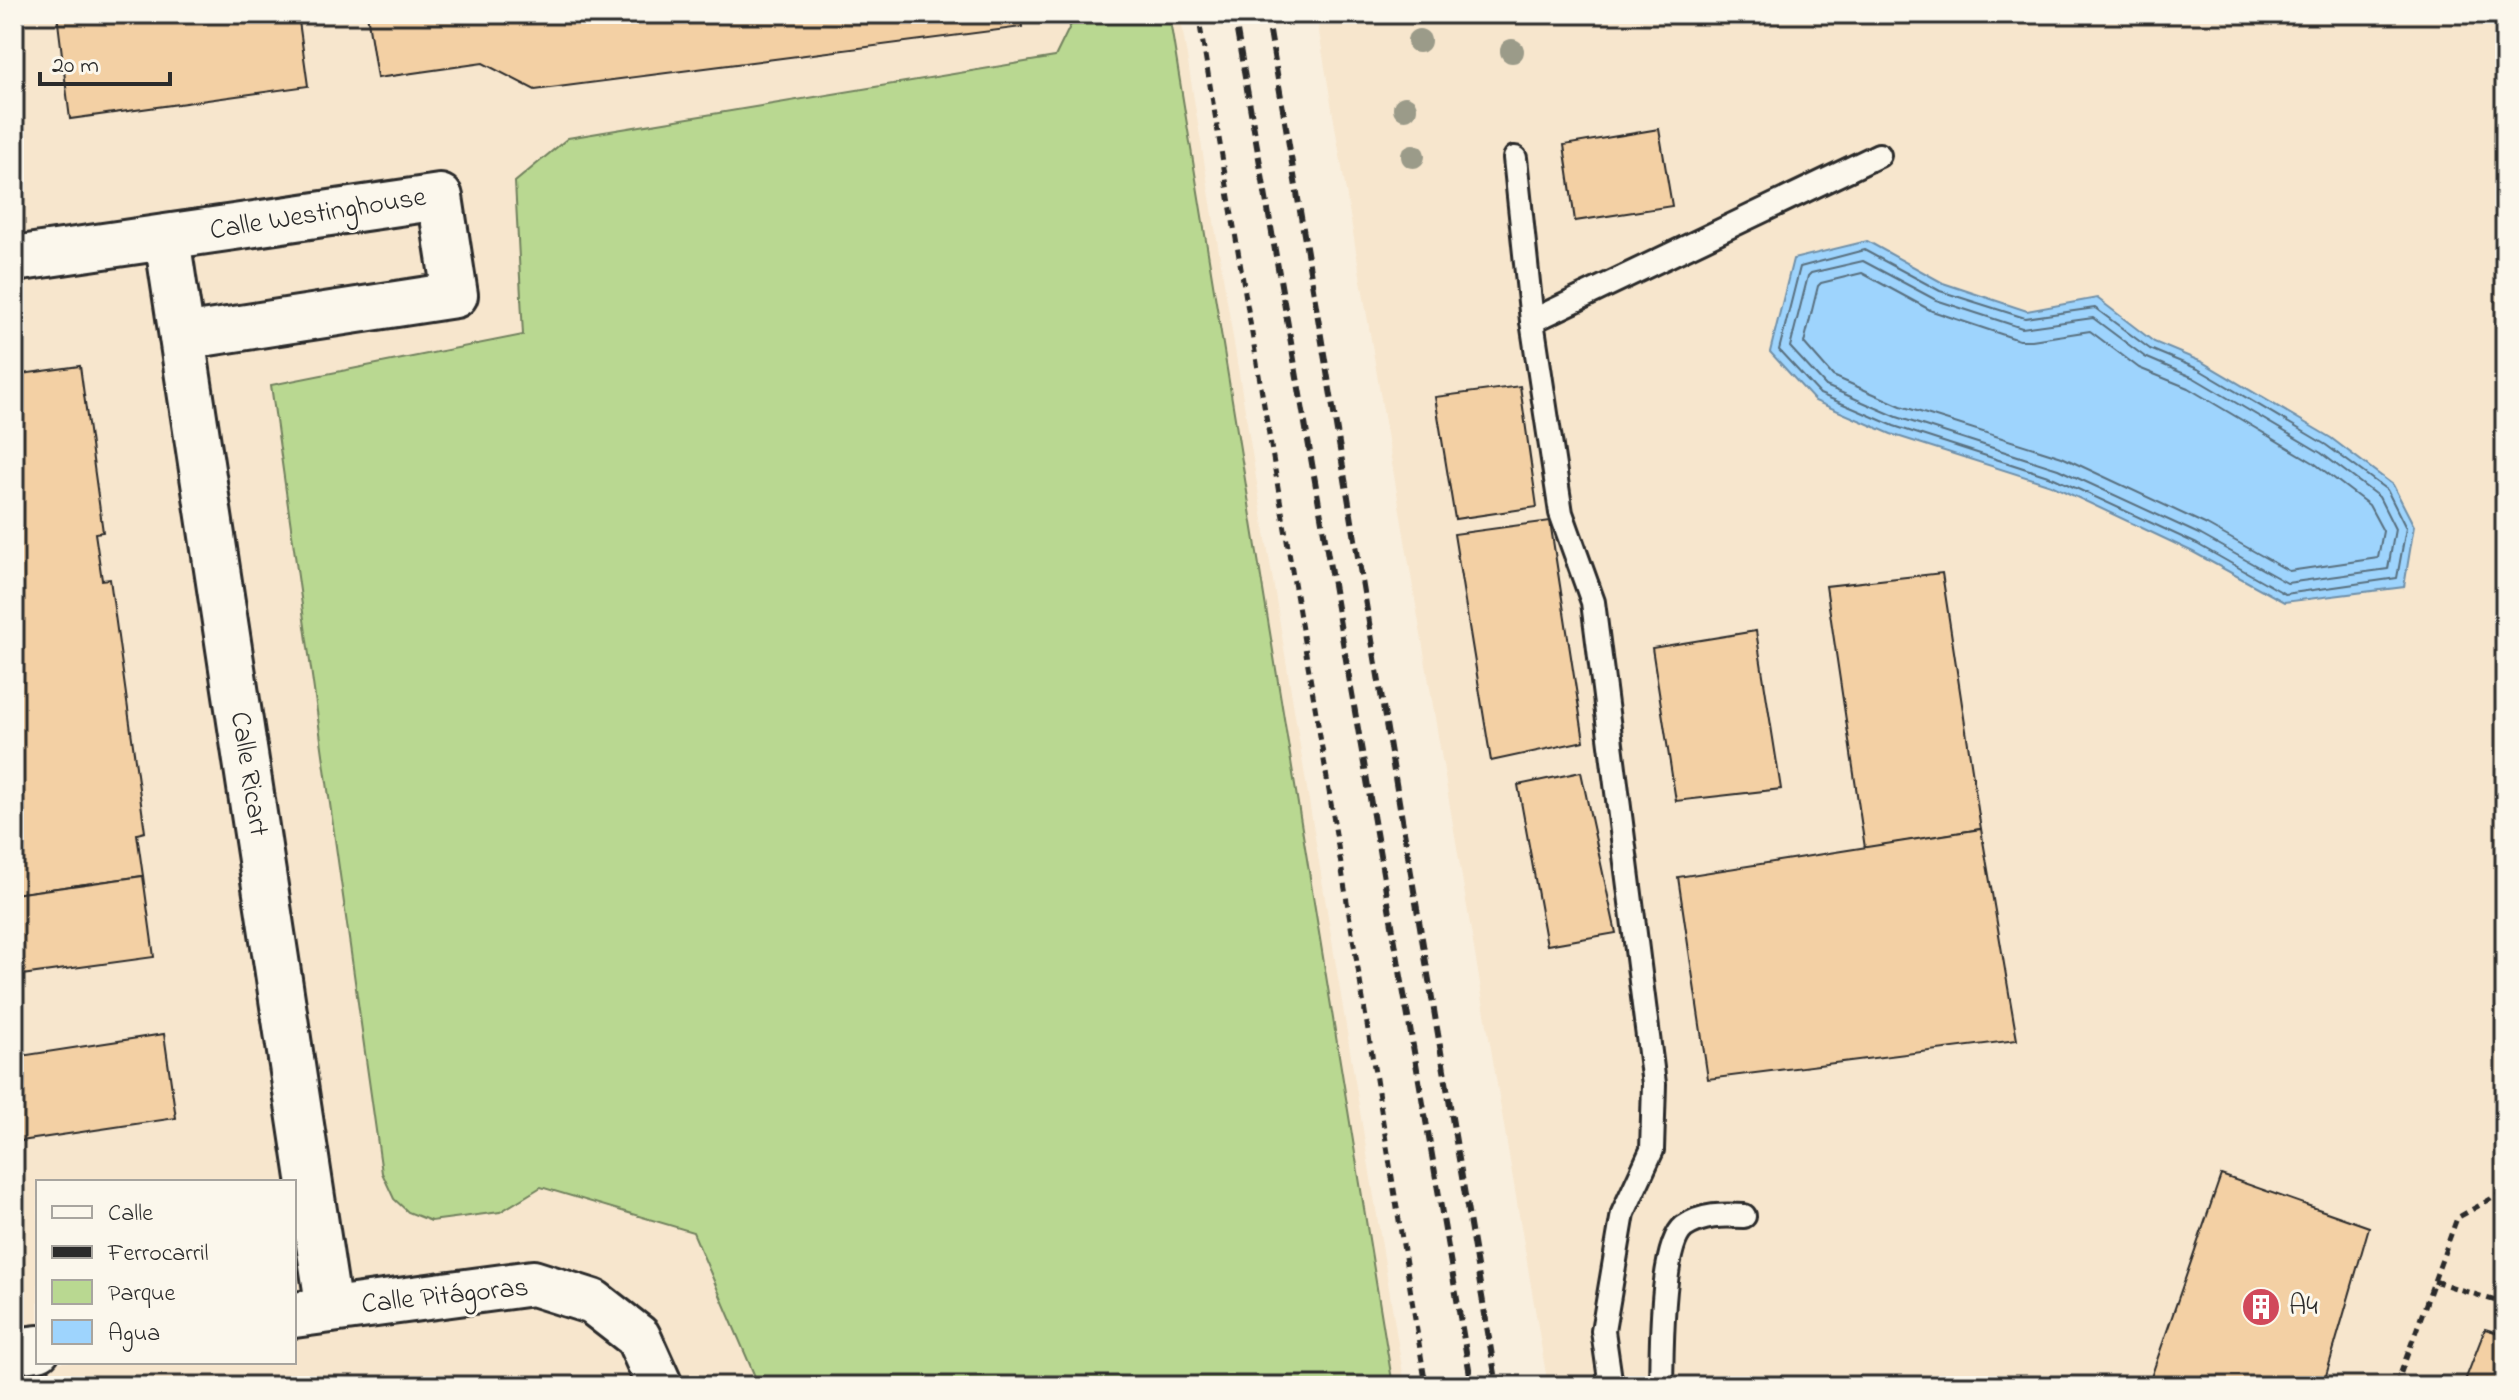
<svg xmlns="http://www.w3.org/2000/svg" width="2519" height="1400" font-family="'Indie Flower',sans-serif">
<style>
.built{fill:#f7e6cd;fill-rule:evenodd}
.green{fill:#b9d891;stroke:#72825e;stroke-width:2}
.water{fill:#9ed4fd;stroke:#7090a9;stroke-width:2}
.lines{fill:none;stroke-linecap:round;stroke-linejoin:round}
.shore{stroke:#596f7f;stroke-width:2}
.building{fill:#f3d0a4;stroke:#2b2b2b;stroke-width:2}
.service-casing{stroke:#2b2b2b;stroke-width:28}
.minor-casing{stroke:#2b2b2b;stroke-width:50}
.path{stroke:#2b2b2b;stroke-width:5;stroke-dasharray:8 6;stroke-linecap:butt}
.service{stroke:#fbf7ec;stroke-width:22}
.minor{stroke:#fbf7ec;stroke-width:44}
.rail{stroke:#2b2b2b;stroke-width:6;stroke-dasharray:12 6;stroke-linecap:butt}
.tree{fill:#9b9b89}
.labels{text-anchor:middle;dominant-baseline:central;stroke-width:6;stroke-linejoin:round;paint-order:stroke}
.street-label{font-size:28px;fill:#2b2b2b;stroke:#fbf7ec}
.poi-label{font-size:28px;fill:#2b2b2b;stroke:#fbf7ec;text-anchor:start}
</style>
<rect width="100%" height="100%" fill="#f9efde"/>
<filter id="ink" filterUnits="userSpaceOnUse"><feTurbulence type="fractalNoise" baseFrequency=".0125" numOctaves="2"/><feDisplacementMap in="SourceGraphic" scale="16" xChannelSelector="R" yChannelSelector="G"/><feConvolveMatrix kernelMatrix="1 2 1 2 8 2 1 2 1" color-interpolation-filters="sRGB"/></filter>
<g filter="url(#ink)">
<g class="built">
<path d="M14,14H1180L1405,1386H14ZM38,1182H294V1362H38Z"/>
<path d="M1316,14H2505V1386H1548Z"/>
</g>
<path class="green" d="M1076,14H1169L1393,1386H759L693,1232L541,1187L500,1212L431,1221L408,1212L394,1199L382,1173L271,385L523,335L515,182L568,138L1055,57Z"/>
<path class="water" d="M1867,241L1943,283L2027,311L2097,298L2154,342L2202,362L2331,438L2393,485L2414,526L2404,587L2284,602L2193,552L2051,485L1891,434L1815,401L1770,352L1793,259Z"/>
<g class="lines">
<g class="shore">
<path d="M1864,250L1940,291L2025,318L2095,308L2150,349L2198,369L2326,445L2387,490L2406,528L2397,578L2285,594L2197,544L2054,478L1894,426L1820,394L1779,350L1800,267Z"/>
<path d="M1863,261L1936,300L2022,328L2093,318L2145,357L2194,378L2321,453L2379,497L2395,529L2388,569L2287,583L2201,535L2058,469L1897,417L1826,386L1790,347L1808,276L1811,273Z"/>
<path d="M1862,273L1932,311L2019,340H2032L2090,331L2139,368L2188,388L2314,463L2369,505L2383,531L2378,558L2289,571L2207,525L2062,457L1901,406L1833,376L1804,343L1818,286L1821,283Z"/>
</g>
</g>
<g class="building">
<path d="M57,14H298L308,86L70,119Z"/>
<path d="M367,14H1020L1022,27L535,90L483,63L377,78Z"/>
<path d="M1659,129L1672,206L1575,221L1564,145Z"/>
<path d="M80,366L103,532L95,533L102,580L110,579L145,832L137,834L143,876L14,894V375Z"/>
<path d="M1520,386L1537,507L1455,519L1435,397Z"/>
<path d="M1550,521L1584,741L1491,761L1454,534Z"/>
<path d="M1942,573L1981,829L1865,848L1826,586Z"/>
<path d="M1756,631L1781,789L1676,801L1652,648Z"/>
<path d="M1581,772L1616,933L1547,945L1518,785Z"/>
<path d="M1981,829L2017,1040L1708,1079L1678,877Z"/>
<path d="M143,876L154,957L14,976V894Z"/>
<path d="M164,1034L176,1118L14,1142V1057Z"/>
<path d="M2221,1175L2369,1227L2323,1386H2148Z"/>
<path d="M2485,1329L2505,1335V1386H2463Z"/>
<path d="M2054,1378L2081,1386H2052Z"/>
</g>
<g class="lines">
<g class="service-casing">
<g id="service">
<path d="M1515,158L1532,321"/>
<path d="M1611,1386L1603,1331L1623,1213L1652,1150L1654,1084L1593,602L1561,513L1532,321L1879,155"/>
<path d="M1661,1386C1662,1354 1660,1246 1684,1227C1703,1214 1723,1215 1744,1216"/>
</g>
</g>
<g class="minor-casing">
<g id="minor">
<path d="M167,238L329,1310"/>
<path d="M14,259L440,197L455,295L182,337"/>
<path d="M294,1315L533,1283L593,1302L638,1337L660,1386"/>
<path d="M14,1351L38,1348"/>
</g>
</g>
<g class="path">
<path d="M1198,14L1321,742L1426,1386"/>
<path d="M2434,1281L2505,1304"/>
<path d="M2396,1386L2457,1218L2505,1191"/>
</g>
<use href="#service" class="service"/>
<use href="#minor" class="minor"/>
<g class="rail">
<path d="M1234,14L1472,1386"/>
<path d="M1267,14L1497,1386"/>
</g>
</g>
<g class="tree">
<circle cx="1419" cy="41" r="12"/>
<circle cx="1512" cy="51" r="12"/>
<circle cx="1405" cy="108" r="12"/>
<circle cx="1413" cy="156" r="12"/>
</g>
</g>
<defs>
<g id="building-disc" transform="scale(2)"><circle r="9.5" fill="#d1495b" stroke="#fbf7ec"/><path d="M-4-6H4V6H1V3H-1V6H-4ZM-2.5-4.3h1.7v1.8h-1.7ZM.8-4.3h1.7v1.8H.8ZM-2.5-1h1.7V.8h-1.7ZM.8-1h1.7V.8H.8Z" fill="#fff"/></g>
</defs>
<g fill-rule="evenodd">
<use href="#building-disc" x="2261" y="1307"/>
</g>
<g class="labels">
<g class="street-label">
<text transform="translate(318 215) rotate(-9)">Calle Westinghouse</text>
<text transform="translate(248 774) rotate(81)">Calle Ricart</text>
<text transform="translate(445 1297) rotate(-6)">Calle Pitágoras</text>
</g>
<g class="poi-label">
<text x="2289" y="1307">A4</text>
</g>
</g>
<rect width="2519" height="1400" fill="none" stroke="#fbf7ec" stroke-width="48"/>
<rect x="24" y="24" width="2471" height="1352" fill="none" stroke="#2b2b2b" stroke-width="3" filter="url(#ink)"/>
<rect x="36" y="1180" width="260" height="184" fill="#fbf7ec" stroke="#a8a59f" stroke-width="2"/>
<rect x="52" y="1206" width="40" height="12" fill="#fbf7ec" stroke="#a8a59f" stroke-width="2"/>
<text x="108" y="1220" font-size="24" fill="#2b2b2b">Calle</text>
<rect x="52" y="1246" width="40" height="12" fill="#2b2b2b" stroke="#a8a59f" stroke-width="2"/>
<text x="108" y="1260" font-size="24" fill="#2b2b2b">Ferrocarril</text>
<rect x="52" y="1280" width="40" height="24" fill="#b9d891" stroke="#a8a59f" stroke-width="2"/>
<text x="108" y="1300" font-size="24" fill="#2b2b2b">Parque</text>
<rect x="52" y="1320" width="40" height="24" fill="#9ed4fd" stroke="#a8a59f" stroke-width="2"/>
<text x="108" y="1340" font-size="24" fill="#2b2b2b">Agua</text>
<path d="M40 72v12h130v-12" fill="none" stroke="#2b2b2b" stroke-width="4"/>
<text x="52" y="72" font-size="24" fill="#2b2b2b" stroke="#fbf7ec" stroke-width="6" paint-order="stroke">20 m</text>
</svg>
